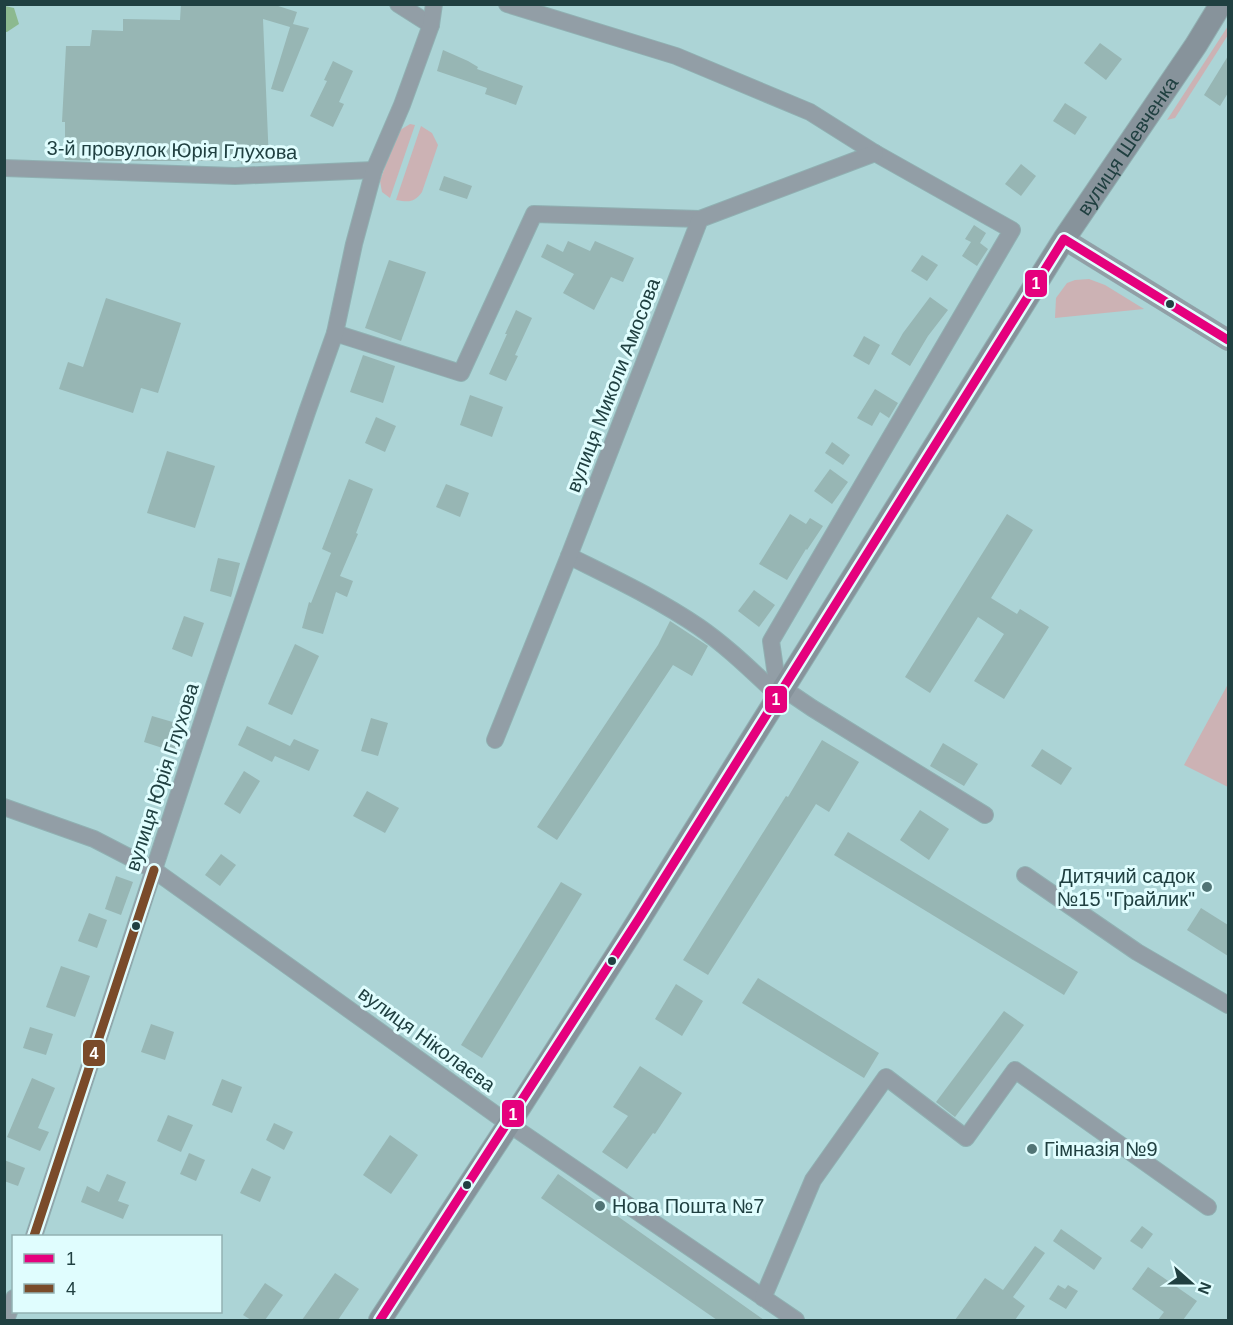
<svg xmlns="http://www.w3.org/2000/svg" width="1233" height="1325" font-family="Arial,sans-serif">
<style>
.green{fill:#ccb2b4}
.water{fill:#8cb98f}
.building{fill:#97b6b4}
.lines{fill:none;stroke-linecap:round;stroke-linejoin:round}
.minor-casing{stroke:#90b0b2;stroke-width:18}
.tertiary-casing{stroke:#90b0b2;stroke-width:22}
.secondary-casing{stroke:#90b0b2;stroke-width:24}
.minor{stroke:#929ea6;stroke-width:16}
.tertiary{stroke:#929ea6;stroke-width:21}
.secondary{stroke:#87939b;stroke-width:22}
.bus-1-casing{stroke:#e0fdfe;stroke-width:14}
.bus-2-casing{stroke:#e0fdfe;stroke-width:14}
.bus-1{stroke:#e5007d;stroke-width:9}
.bus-2{stroke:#7a4b2a;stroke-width:9}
.bus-dot{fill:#204041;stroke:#e0fdfe;stroke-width:2}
.poi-dot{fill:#517475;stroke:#e0fdfe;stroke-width:2}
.labels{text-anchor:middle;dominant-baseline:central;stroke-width:6;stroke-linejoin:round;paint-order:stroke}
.street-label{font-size:20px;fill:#204041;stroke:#e0fdfe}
.poi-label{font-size:20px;fill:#204041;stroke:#e0fdfe;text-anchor:start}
.line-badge{stroke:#e0fdfe;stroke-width:2}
.badge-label{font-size:16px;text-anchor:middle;font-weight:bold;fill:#fff}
</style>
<rect width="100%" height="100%" fill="#acd4d6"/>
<g class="green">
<path d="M1228,26V35L1175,118L1167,120Z"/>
<path d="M410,124L415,125L390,198L382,192L380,181L397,132Z"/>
<path d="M421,126L432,133L438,145L422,192C414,203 409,202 396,200Z"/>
<path d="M1089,279L1105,285L1144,309L1055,318L1056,298L1067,283L1075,280Z"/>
<path d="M1228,684V787L1184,765Z"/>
</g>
<path class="water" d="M5,6L14,8L19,24L7,32H5Z"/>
<g class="building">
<path d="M181,4H272L297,12L293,24L309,28L283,92L271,89L290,27L263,19L269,162L241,164V161H109L65,160V122H62L66,46H90L92,30L123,31V19L180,20Z"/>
<path d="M1100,43L1122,59L1106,80L1084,63Z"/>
<path d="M443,50L468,61L478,67L477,69L523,86L516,105L485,94L487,88L437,71Z"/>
<path d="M1228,56V93L1220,106L1204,95Z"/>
<path d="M333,61L353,71L339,102L344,104L333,127L310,116L327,81L324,80Z"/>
<path d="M1065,103L1087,117L1075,135L1053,121Z"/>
<path d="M1021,164L1036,176L1021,196L1005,184Z"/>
<path d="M444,176L472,186L467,199L439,190Z"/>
<path d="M974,225L986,233L980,243L988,249L977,266L962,256L971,242L965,239Z"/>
<path d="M568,241L590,251L595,241L634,258L623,282L611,277L594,310L563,293L574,274L541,257L547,244L563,252Z"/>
<path d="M922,255L938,265L927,281L911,271Z"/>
<path d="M389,260L426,272L401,341L365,328Z"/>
<path d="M930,297L948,310L928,336L910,366L891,354L903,333Z"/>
<path d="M106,298L181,323L158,393L141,388L133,413L59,389L68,362L83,367Z"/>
<path d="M516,310L532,318L515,355L518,356L506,381L489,374L507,334H505Z"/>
<path d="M864,336L880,345L869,365L853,356Z"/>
<path d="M363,355L395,366L383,403L350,392Z"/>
<path d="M875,389L898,403L889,418L880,412L872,426L857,418Z"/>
<path d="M470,395L503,407L492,437L460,425Z"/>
<path d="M376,417L396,426L385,452L365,443Z"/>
<path d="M832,442L850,455L843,465L825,453Z"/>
<path d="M167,451L215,466L195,528L147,513Z"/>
<path d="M830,469L848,482L832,504L814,491Z"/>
<path d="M349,479L373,489L356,533L358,534L340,576L353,581L347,597L336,592L323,634L302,628L309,602L311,603L331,553L322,549Z"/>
<path d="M446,484L469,493L460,517L436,507Z"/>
<path d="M790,514L806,524L810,518L823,526L807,550L806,549L787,580L759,564Z"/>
<path d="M1007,514L1033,530L991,598L1017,614L1020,609L1049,627L1004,699L974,681L1004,634L978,617L930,693L905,677Z"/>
<path d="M218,558L240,563L231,597L210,591Z"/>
<path d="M754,590L775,605L759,627L738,611Z"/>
<path d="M184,616L204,623L192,657L172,649Z"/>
<path d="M670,621L708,646L692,676L673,665L557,840L537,827L658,645Z"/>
<path d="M295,644L319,656L292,715L268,704Z"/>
<path d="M152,716L183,725L175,752L144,742Z"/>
<path d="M371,718L388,723L378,756L361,751Z"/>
<path d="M247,726L290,746L294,739L319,750L309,771L275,756L272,762L238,745Z"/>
<path d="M822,740L859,762L829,812L816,804L708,975L683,960L786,796L788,797Z"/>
<path d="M943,743L978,764L964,786L930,766Z"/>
<path d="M1042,749L1072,768L1061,785L1031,766Z"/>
<path d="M244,771L260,781L240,814L224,804Z"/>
<path d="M367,791L399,808L385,833L353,816Z"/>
<path d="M920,810L949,829L929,860L900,840Z"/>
<path d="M848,832L1078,972L1064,995L834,855Z"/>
<path d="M221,854L236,865L220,886L205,875Z"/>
<path d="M116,876L133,882L121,915L105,909Z"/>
<path d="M561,882L582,894L482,1058L461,1045Z"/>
<path d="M1201,908L1228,925V956L1187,930Z"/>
<path d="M89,913L107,920L97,948L78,941Z"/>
<path d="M61,966L90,976L75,1017L46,1007Z"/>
<path d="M758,978L879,1053L864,1078L742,1003Z"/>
<path d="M676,984L703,1001L682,1036L655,1019Z"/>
<path d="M1004,1011L1024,1025L955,1117L936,1102Z"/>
<path d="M151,1024L174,1032L165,1060L141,1052Z"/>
<path d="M30,1027L53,1034L46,1055L23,1048Z"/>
<path d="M640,1066L682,1093L655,1134L653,1133L627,1169L602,1152L628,1116L613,1107Z"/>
<path d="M32,1078L55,1088L38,1128L49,1132L40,1151L7,1137Z"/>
<path d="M222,1079L242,1087L232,1113L212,1105Z"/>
<path d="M168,1115L193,1125L181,1152L157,1141Z"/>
<path d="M274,1123L293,1132L284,1150L266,1140Z"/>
<path d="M390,1135L418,1155L391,1194L363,1175Z"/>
<path d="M189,1153L205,1160L196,1181L180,1174Z"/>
<path d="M4,1160L25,1168L18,1186L4,1181Z"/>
<path d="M252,1168L271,1177L260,1202L240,1193Z"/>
<path d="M107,1174L126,1182L118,1201L129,1205L123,1219L81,1202L87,1186L99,1192Z"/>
<path d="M558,1174L764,1320H717L541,1198Z"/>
<path d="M1142,1226L1153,1234L1142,1249L1130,1241Z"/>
<path d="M1061,1229L1102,1258L1094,1270L1053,1241Z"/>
<path d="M1035,1246L1045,1253L1013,1297L1025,1306L1015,1320H955L985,1278L1003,1290Z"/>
<path d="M1148,1267L1197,1301L1183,1320H1158L1164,1312L1132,1289Z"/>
<path d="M335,1273L359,1289L338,1320H302Z"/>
<path d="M265,1283L283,1295L265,1320H251L243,1315Z"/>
<path d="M1058,1285L1065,1289L1068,1285L1078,1291L1066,1309L1049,1299Z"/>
</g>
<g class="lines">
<g class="minor-casing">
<g id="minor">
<path d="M398,4L431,25"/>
<path d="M507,4L676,56L810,112L875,153L1012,230L771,641L779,696"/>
<path d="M4,168L235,176L374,170"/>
<path d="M335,333L461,373L534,214L700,219"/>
<path d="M569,556C613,578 658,599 699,627C728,647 753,672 779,696"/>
<path d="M784,689L812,708L985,815"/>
<path d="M495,740L569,556L700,219L875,153"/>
<path d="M4,807L94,839L154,870L509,1124L796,1320"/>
<path d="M1025,875L1137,952L1228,1005"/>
<path d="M34,1236L214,686L307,412L335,333L354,244L374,170L402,105L431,25L434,4"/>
<path d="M763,1298L813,1180L886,1077L966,1138L1015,1070L1208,1207"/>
<path d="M6,1320L14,1298"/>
</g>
</g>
<g class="tertiary-casing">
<path id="tertiary" d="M1064,239L1228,340"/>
</g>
<g class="secondary-casing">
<g id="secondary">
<path id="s1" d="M380,1320L509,1124L630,934L1064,239L1196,45L1221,4"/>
</g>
</g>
<use href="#minor" class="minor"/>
<use href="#tertiary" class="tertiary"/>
<use href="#secondary" class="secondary"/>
<g class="bus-1-casing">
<path id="bus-1" d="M380,1320L640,917L1064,239L1228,340"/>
</g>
<g class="bus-2-casing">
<path id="bus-2" d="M34,1236L154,870"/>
</g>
<use href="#bus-1" class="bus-1"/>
<use href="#bus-2" class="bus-2"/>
</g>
<g class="bus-dot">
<circle cx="1170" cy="304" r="5"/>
<circle cx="136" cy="926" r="5"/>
<circle cx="612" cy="961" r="5"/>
<circle cx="467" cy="1185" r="5"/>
</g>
<g class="poi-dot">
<circle cx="1207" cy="887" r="6"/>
<circle cx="1032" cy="1149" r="6"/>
<circle cx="600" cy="1206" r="6"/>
</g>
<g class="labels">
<g class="street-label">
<text stroke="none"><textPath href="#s1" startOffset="1392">вулиця Шевченка</textPath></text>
<text transform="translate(172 150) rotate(1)">3-й провулок Юрія Глухова</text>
<text transform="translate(613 385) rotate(-69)">вулиця Миколи Амосова</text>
<text transform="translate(162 777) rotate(-72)">вулиця Юрія Глухова</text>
<text transform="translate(427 1039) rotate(36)">вулиця Ніколаєва</text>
</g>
<g class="poi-label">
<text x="1195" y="876" text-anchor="end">Дитячий садок<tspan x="1195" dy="23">№15 "Грайлик"</tspan></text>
<text x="1044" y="1149">Гімназія №9</text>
<text x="612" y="1206">Нова Пошта №7</text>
</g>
</g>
<g class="line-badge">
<rect x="1024" y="269" width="24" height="29" rx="6" fill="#e5007d"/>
<rect x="764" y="685" width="24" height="29" rx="6" fill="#e5007d"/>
<rect x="82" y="1039" width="24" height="28" rx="6" fill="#7a4b2a"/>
<rect x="501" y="1099" width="24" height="29" rx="6" fill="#e5007d"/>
</g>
<g class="badge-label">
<text x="1036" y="289">1</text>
<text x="776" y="705">1</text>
<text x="94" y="1059">4</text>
<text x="513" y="1120">1</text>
</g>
<rect width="1233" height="1325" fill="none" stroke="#204041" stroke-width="12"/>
<rect x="12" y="1235" width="210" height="78" fill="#e0fdfe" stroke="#93b1b2" stroke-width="1.5"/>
<rect x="24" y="1254" width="30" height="9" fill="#e5007d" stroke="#93b1b2" stroke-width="1.5"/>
<text x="66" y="1265" font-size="18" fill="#204041">1</text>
<rect x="24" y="1284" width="30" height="9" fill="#7a4b2a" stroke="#93b1b2" stroke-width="1.5"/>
<text x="66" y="1295" font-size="18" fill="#204041">4</text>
<g transform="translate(1191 1283) rotate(111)" stroke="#e0fdfe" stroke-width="4.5" paint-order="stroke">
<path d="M0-4.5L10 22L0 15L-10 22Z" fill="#204041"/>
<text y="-9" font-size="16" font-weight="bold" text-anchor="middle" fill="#204041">N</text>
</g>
</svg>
